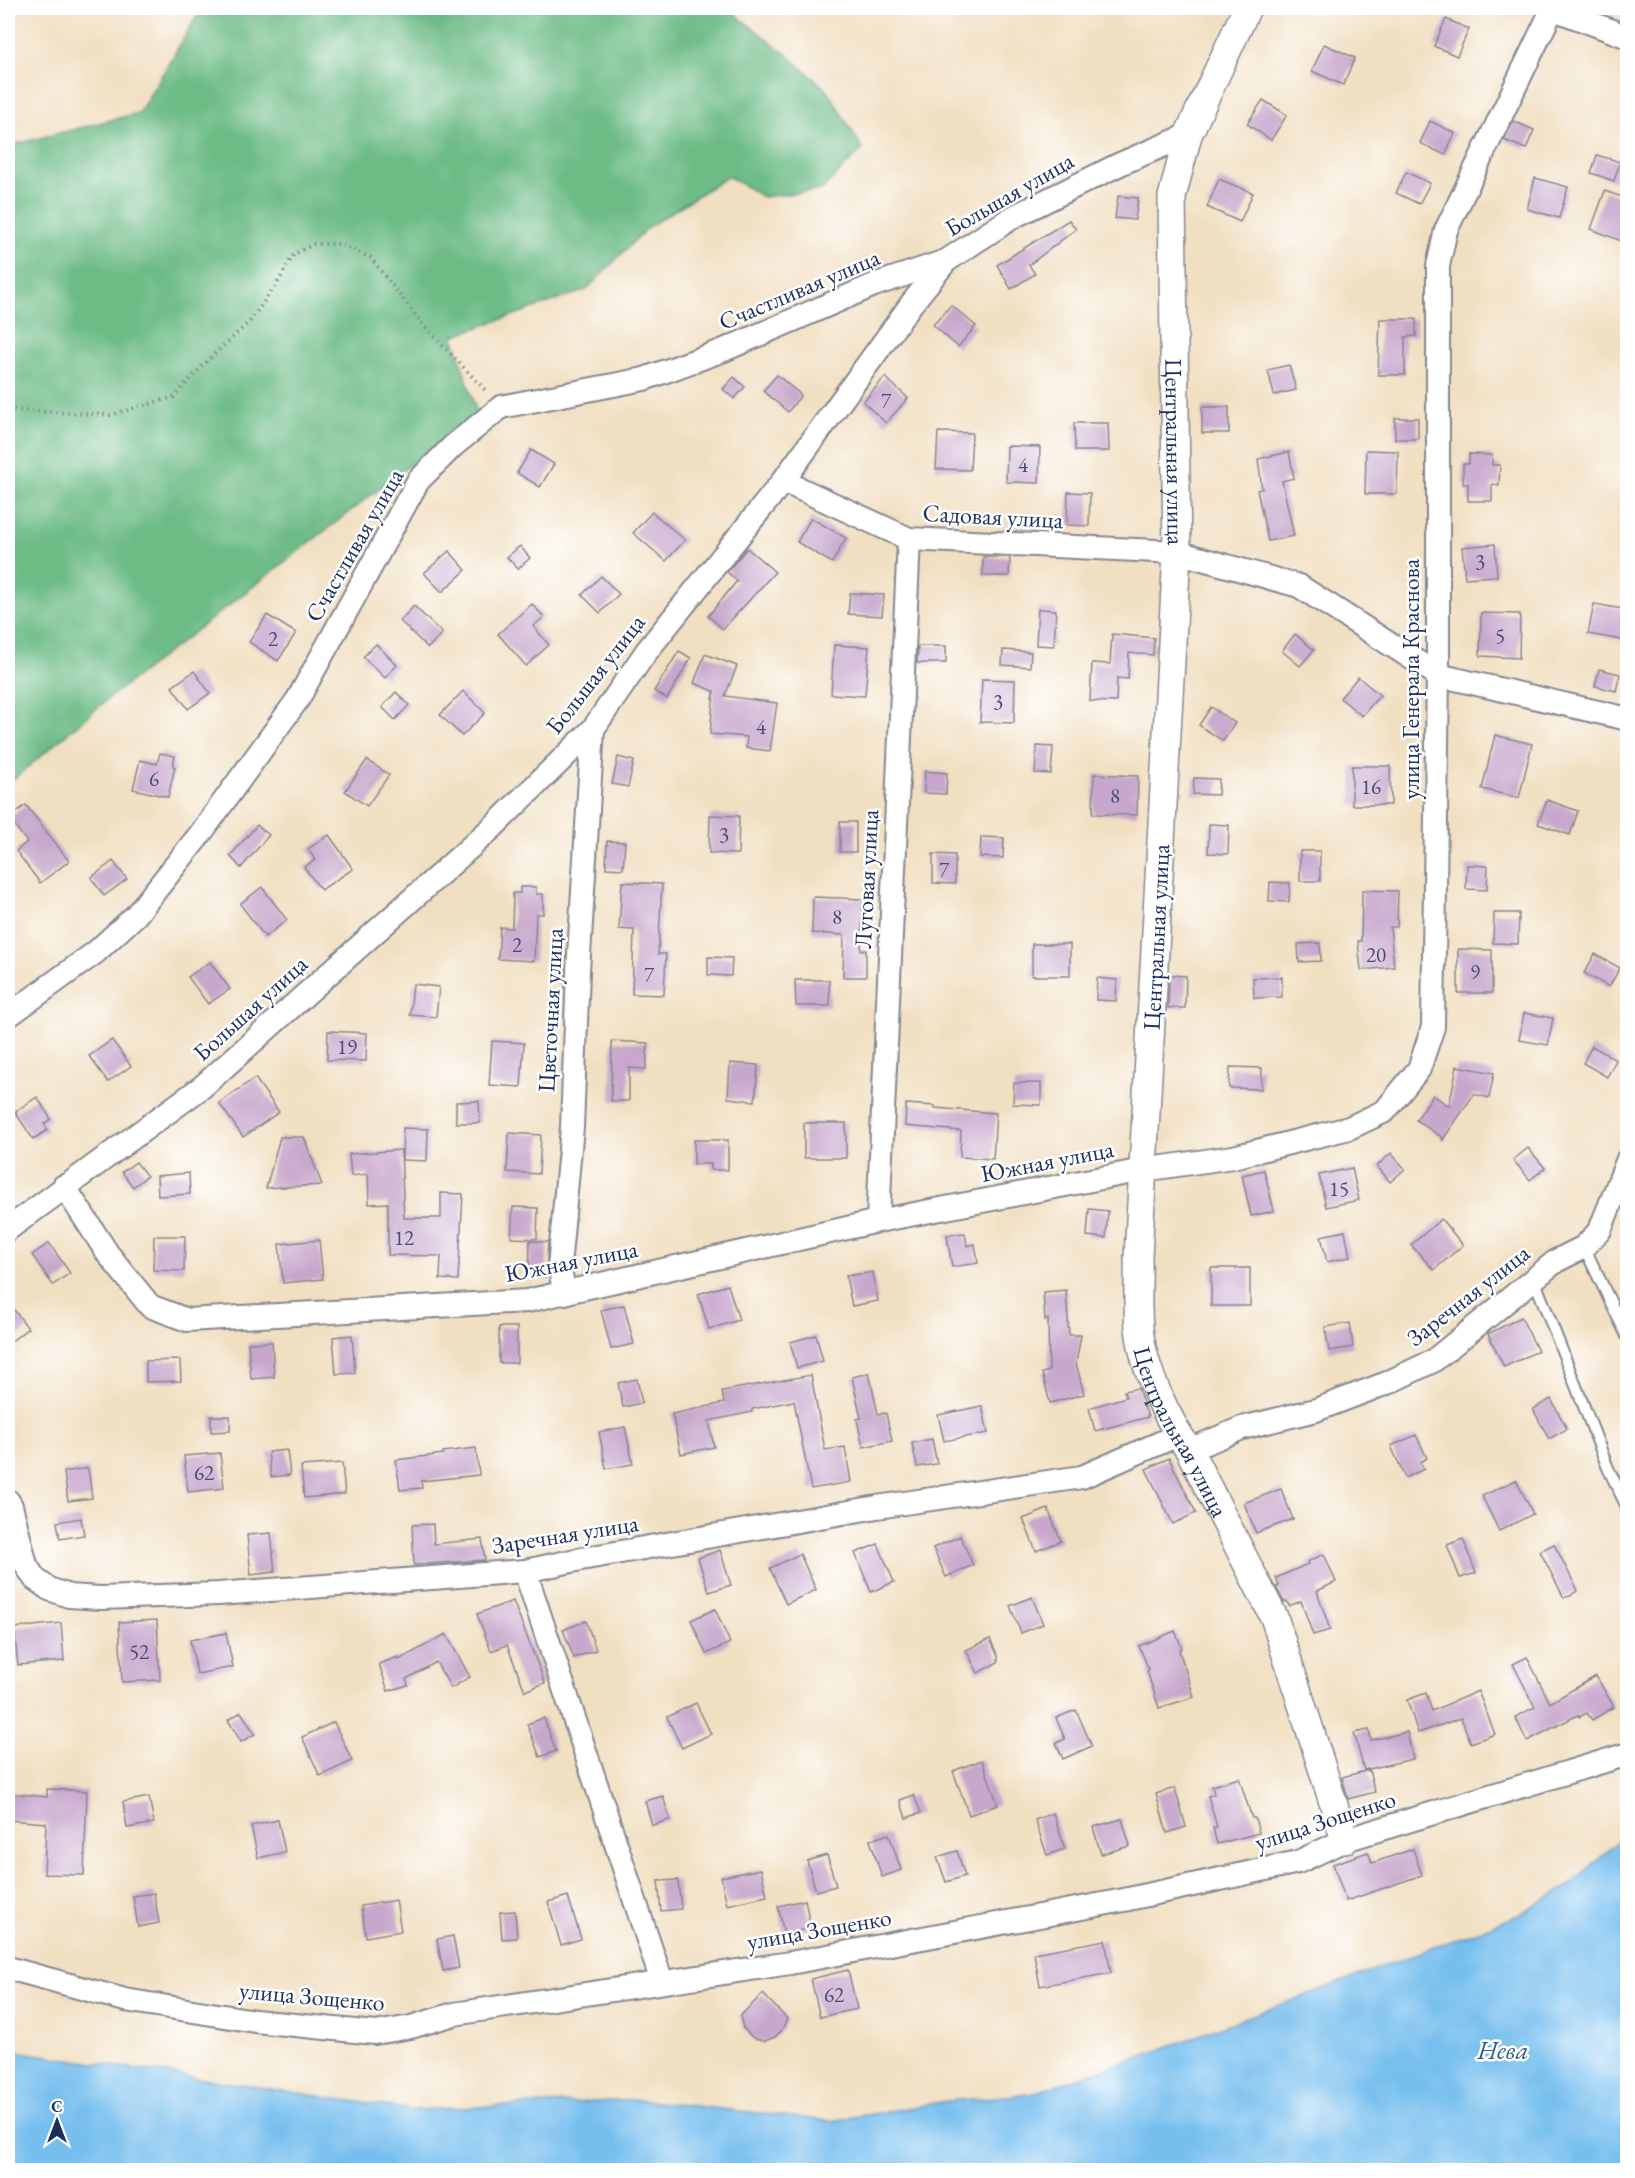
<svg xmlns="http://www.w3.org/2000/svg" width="1635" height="2178" font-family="'EB Garamond',serif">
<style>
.forest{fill:#6dbc86;stroke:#447672;stroke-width:1.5}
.water{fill:#75beee;stroke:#4876a6;stroke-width:1.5}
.building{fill:#c7a7cc}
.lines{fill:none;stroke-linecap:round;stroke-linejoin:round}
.service-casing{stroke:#868790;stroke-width:14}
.minor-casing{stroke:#868790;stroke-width:26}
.tertiary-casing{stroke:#868790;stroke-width:30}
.path{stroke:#868790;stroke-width:4;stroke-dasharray:1.5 4.5;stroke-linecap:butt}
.service{stroke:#fff;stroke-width:10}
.minor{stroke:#fff;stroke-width:22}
.tertiary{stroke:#fff;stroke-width:27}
.labels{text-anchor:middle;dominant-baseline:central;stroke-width:5;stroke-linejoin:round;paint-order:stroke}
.number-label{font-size:21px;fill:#464d7a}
.street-label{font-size:24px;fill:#1b2f5e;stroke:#fff}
.water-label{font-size:26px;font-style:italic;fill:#365a89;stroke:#fff}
</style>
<rect width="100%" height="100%" fill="#fff"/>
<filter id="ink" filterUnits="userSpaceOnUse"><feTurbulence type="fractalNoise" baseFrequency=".0167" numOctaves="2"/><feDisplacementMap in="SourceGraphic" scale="12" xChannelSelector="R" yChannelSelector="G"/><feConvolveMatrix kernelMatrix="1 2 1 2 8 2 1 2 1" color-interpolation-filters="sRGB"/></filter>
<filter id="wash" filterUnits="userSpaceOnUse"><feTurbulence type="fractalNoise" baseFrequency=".008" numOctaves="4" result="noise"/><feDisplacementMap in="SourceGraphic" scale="24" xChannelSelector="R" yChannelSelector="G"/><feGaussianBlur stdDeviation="1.35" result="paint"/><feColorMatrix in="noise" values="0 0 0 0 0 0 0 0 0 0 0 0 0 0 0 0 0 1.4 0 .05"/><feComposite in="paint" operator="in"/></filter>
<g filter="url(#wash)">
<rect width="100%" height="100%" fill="#f1dfc1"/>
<path class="forest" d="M202,8H733L735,14L786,54L827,90L863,149L821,190L763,197L728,176L648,227L586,290L453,336L477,413L109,698L8,784V146L139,113Z"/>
<path class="water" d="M1627,1833V2170H8V2050L412,2110L638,2100L831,2121L948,2101L1031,2094L1143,2056L1510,1919L1571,1885Z"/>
<g id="blocks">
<g class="building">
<path d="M1446,19L1469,29L1457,56L1434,46Z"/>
<path d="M1324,44L1355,58L1343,85L1312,71Z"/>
<path d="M1263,100L1287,115L1271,140L1247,124Z"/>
<path d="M1430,121L1455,133L1445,155L1420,143Z"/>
<path d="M1513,121L1534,130L1526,149L1504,140Z"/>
<path d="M1597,155L1620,162L1614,181L1591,173Z"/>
<path d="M1406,172L1430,183L1419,204L1396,193Z"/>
<path d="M1535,178L1568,187L1559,218L1527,209Z"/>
<path d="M1219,179L1253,193L1240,222L1207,207Z"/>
<path d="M1605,191L1628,199V232L1624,242L1591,229Z"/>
<path d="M1118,196L1138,198L1135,220L1115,218Z"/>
<path d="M1069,220L1076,229L1029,265L1035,274L1011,289L997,265Z"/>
<path d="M951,305L976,326L958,347L933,325Z"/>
<path d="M1380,319H1416V336L1405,337V375H1378Z"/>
<path d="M1289,365L1296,390L1274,395L1268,370Z"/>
<path d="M777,375L801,395L788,412L763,391Z"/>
<path d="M734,377L745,387L734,399L723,389Z"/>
<path d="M885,377L908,398L886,423L863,402Z"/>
<rect x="1202" y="407" width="27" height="26"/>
<rect x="1395" y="418" width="23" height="21"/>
<path d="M1074,423H1108L1109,451H1075Z"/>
<path d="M938,432L972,433L970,470L936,469Z"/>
<path d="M1007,446L1040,447L1039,483L1006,482Z"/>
<path d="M531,450L554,464L540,487L517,473Z"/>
<path d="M1366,450L1398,451L1397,494H1365Z"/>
<path d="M1289,452L1294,478L1282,481L1294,536L1268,541L1257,490L1262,489L1258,459Z"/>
<path d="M1469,454L1492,455V465H1500L1499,485L1492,484V501H1468V484H1463V464H1469Z"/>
<path d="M1068,492L1090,493L1089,526L1067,525Z"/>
<path d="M652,512L685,540L666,561L633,533Z"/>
<path d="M811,518L846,538L832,563L797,542Z"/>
<path d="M1495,544L1497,576L1465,578L1462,547Z"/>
<path d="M520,546L530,558L518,569L507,557Z"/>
<path d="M747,548L775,572L723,629L708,616L737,581L727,572Z"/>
<path d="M449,551L466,570L442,592L424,573Z"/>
<path d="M983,557H1010L1009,576H983Z"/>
<path d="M601,576L619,594L600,613L582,595Z"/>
<path d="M850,593L884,595L882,616L848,614Z"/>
<path d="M532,604L544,617L533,626L549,645L526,666L498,634Z"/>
<path d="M1594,604L1628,610V641L1588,634Z"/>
<path d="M414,606L442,633L428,648L400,621Z"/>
<path d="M1038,609L1056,610L1054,646L1036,645Z"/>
<path d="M1481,613L1520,614L1519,658L1480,656Z"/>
<path d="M267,615L296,633L278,661L249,642Z"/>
<path d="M1112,634L1154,638L1153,655L1129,653L1128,679L1117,678L1116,702L1090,701L1092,663L1110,664Z"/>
<path d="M1295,634L1314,650L1300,666L1282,651Z"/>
<path d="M376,644L397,665L385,678L363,657Z"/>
<path d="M834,645L869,647L865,696L831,694Z"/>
<path d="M918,646H946V663H917Z"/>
<path d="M1003,650L1031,652L1030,667L1002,665Z"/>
<path d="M679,651L691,658L667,699L654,691Z"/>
<path d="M705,654L737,666L725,696L777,703L770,751L746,748L747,737L710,734L714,691L694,683Z"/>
<path d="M1599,669L1620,674L1616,691L1595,686Z"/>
<path d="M194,671L210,693L188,709L172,687Z"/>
<path d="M1358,677L1380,695L1362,716L1340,698Z"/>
<path d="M982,679L1015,680L1014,723L980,722Z"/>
<path d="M463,691L485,713L462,736L440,715Z"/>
<path d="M396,692L409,705L395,720L382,707Z"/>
<path d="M1211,707L1235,723L1223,741L1199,725Z"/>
<path d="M1495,735L1532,744L1519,798L1482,789Z"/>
<path d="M1037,746L1053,747L1051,774L1035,773Z"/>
<path d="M160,753L175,756L173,766L175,767L168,797L133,789L140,760L157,764Z"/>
<path d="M618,757L634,761L628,787L612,784Z"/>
<path d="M367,760L389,775L367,806L345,791Z"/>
<path d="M1352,766H1390L1391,805H1352Z"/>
<path d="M925,771L947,773L946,794L924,793Z"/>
<path d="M1094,774L1138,776L1137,815L1093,814Z"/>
<path d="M1194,778L1219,779L1218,795L1193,794Z"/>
<path d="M1547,800L1578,811L1570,835L1538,824Z"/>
<path d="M26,805L69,861L40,883L16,851L27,842L9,818Z"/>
<path d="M710,815L739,816L738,854L709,853Z"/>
<rect x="840" y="822" width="16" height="30"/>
<path d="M1209,824L1229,825L1228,854L1208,853Z"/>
<path d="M257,825L269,835L241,868L230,856Z"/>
<path d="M329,835L353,869L321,890L304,867L315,860L308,849Z"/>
<path d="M981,837L1004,838L1003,858L980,857Z"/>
<path d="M607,841L625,842L623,869L606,868Z"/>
<rect x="1300" y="851" width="20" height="30"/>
<path d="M933,854L955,855V884L933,883Z"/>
<path d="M113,861L127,879L104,896L91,878Z"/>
<path d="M1467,865L1488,866L1487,890L1466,889Z"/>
<path d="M622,882L662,884L658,954H666L664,995L632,994L634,930L619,929Z"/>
<path d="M1270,882L1290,883L1289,902L1269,901Z"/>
<path d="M262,887L287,920L265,937L240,904Z"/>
<path d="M520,887H536V894H543V914H536L534,961L498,959L500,927L512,928L513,893H520Z"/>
<path d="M1362,890L1398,891L1397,927H1390L1394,967L1361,970L1358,941H1361Z"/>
<path d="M813,897L863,899L861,950H866V977H843L844,935L812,933Z"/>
<path d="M1494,913H1519L1518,944L1493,943Z"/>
<path d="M1320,943L1321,961L1299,962L1298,944Z"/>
<rect x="1032" y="944" width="38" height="32"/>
<path d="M1458,949L1492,950V993H1458Z"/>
<path d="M1595,954L1620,968L1609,987L1584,973Z"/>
<path d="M708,957L732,958L731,976L708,975Z"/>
<path d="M210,962L230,989L208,1004L188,977Z"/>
<path d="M1169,975L1186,976L1185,1008H1168Z"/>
<path d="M1282,977V997L1254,998L1253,978Z"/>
<path d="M1097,978L1117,980L1116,1001L1096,1000Z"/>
<path d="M795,980H829L830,1006H796Z"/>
<path d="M413,984L439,987L436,1017L410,1015Z"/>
<path d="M1524,1013L1553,1018L1548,1045L1519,1040Z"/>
<path d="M328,1031L367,1033L366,1061L327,1060Z"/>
<path d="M112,1040L131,1066L108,1082L89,1056Z"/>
<path d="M492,1041L524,1043L521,1087L489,1085Z"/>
<path d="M612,1041L648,1043L646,1069L629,1068V1101H611Z"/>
<path d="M1592,1046L1616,1060L1607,1077L1583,1063Z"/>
<path d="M730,1063L758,1065L755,1101L728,1098Z"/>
<path d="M1457,1066L1494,1073L1489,1098L1474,1094L1442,1141L1443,1138L1416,1120L1433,1095L1449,1106Z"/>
<path d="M1230,1067L1262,1068L1261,1089L1229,1088Z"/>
<path d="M255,1078L279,1112L243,1137L219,1103Z"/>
<path d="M1014,1083H1041V1105L1013,1104Z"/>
<path d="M37,1097L51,1119L44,1124L48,1130L33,1139L15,1112Z"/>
<path d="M479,1101L480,1123H456V1102Z"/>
<path d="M906,1104L935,1106V1108L996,1113L993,1159L960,1157L961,1131L905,1126Z"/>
<rect x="804" y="1123" width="42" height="35"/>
<path d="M403,1128L428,1129L427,1161L402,1160Z"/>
<path d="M509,1133L541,1135L539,1174L507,1172Z"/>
<path d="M280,1137H304L322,1185L266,1188Z"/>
<path d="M694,1140H728V1170H711V1164H694Z"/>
<path d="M1528,1148L1545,1168L1530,1180L1513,1160Z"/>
<path d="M401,1150L404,1218H441V1193L463,1194L458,1280L440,1279L441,1256L388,1255V1203L369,1204L368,1174L351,1176L349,1154Z"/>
<path d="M1391,1153L1405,1169L1390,1182L1377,1166Z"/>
<path d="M136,1162L147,1176L133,1187L122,1172Z"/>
<path d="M1352,1168L1359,1200L1326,1207L1319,1175Z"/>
<path d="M1264,1170L1274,1211L1251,1216L1242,1175Z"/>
<path d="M189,1173L190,1194L158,1196L157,1176Z"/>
<path d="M513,1207L538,1208L537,1239L511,1238Z"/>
<path d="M1089,1209L1108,1211L1106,1238L1087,1236Z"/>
<path d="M1441,1219L1463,1245L1434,1270L1411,1245Z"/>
<path d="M1345,1231L1350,1257L1327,1262L1321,1236Z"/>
<path d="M965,1233L967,1246L975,1244L978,1263L952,1267L947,1235Z"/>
<path d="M154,1236H185L184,1271L153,1270Z"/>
<path d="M319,1240L323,1279L283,1283L279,1244Z"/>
<path d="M530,1241L548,1242L546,1277H529Z"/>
<path d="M49,1243L70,1273L53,1285L32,1255Z"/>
<rect x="1211" y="1268" width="39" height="38"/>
<path d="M873,1272L878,1301L852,1306L846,1276Z"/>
<path d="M728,1285L739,1320L709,1329L698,1294Z"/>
<path d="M1066,1290L1069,1335H1081L1076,1363L1084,1394L1050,1403L1042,1373L1049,1371L1048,1319L1045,1320L1043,1292Z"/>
<path d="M8,1302L28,1328L8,1344Z"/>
<path d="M624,1305L634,1344L611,1349L601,1310Z"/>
<path d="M1521,1317L1538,1351L1504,1367L1488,1334Z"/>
<path d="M1350,1323L1353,1347L1329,1351L1325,1327Z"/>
<rect x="499" y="1327" width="18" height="36"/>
<path d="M352,1335L355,1373L336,1374L333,1337Z"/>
<path d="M816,1335L823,1361L797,1368L790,1342Z"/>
<path d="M272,1342L274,1377L251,1379L248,1343Z"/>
<path d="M180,1360L181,1381L146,1382V1361Z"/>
<path d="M869,1373L878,1414L886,1413L892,1441L863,1447L857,1419L861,1418L852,1377Z"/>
<path d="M811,1375L825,1450L845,1447L851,1482L811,1489L794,1401L752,1409V1412L709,1421L714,1447L681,1454L672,1414L724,1403L722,1391Z"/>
<path d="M637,1379L642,1403L623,1407L618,1383Z"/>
<path d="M1138,1388L1148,1417L1095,1431L1089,1408L1126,1397L1124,1391Z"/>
<path d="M1551,1399L1567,1429L1549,1439L1533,1409Z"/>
<path d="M982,1406L988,1433L944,1441L938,1415Z"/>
<path d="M211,1416H230V1431L211,1432Z"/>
<path d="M625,1427L633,1464L606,1469L599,1432Z"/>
<path d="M1416,1435L1427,1458L1420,1462L1424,1469L1405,1478L1391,1446Z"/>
<path d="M932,1439L937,1464L917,1467L912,1443Z"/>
<path d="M476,1448L479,1475L421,1481L422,1488L400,1490L396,1460L443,1454V1452Z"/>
<path d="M287,1450L290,1475L271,1477L268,1452Z"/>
<path d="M220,1453L224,1488L188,1492L184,1456Z"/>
<path d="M1169,1458L1196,1513L1173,1524L1146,1469Z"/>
<path d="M342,1463L345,1494L304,1498L301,1466Z"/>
<path d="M88,1468L92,1498L68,1501L64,1472Z"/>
<path d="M1516,1480L1533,1514L1499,1531L1482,1496Z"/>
<path d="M1281,1489L1293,1519L1256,1533L1244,1503Z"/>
<path d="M1048,1509L1061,1541L1036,1551L1023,1519Z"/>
<path d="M81,1518L84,1535L60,1539L57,1522Z"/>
<path d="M433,1524L434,1544L482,1539L485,1560L414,1565L412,1525Z"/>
<path d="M271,1533L275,1572L251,1575L247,1535Z"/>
<path d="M960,1536L973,1565L946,1577L933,1548Z"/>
<path d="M1463,1539L1476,1573L1460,1578L1447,1545Z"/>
<path d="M878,1544L894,1582L871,1592L855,1553Z"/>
<path d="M1554,1544L1578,1591L1564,1598L1540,1551Z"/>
<path d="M720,1550L731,1585L709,1592L698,1558Z"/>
<path d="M800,1554L816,1590L786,1604L770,1568Z"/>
<path d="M1324,1554L1336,1582L1317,1591L1330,1630L1313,1635L1301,1601L1289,1606L1287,1601L1284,1602L1276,1587L1279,1586L1276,1578L1308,1564L1307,1562Z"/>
<path d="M1032,1597L1043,1624L1021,1633L1010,1606Z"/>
<path d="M513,1601L545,1683L525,1691L507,1645L491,1651L477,1614Z"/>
<path d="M715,1609L730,1643L706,1654L691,1620Z"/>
<path d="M157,1620L160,1680L122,1682L119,1622Z"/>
<path d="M586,1621L596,1650L574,1658L563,1630Z"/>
<path d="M61,1623L64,1661L18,1665L14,1628Z"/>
<path d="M1175,1631L1182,1648L1179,1650L1194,1697L1159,1708L1147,1671L1149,1670L1139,1646Z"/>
<path d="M226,1633L233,1667L197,1674L190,1640Z"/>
<path d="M446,1634L470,1677L451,1688L436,1662L406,1679L408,1685L388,1691L379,1664L398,1657L399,1660Z"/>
<path d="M990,1639L998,1656V1662L978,1673L966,1650Z"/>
<path d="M1527,1657L1550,1703L1596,1676L1614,1707L1592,1720L1587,1713L1579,1717L1578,1715L1527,1741L1515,1717L1535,1707L1513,1664Z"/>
<path d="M1478,1691L1495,1734L1471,1743L1461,1718L1418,1733L1407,1700L1426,1693L1432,1711Z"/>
<path d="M696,1703L711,1734L682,1748L667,1717Z"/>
<path d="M1076,1710L1092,1746L1063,1759L1056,1743L1065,1739L1056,1718Z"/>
<path d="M241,1712L255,1734L241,1742L228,1720Z"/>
<path d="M544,1718L556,1751L540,1757L527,1724Z"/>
<path d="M334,1722L352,1761L320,1776L302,1737Z"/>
<path d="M1369,1730L1371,1740L1407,1732L1413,1759L1364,1770L1354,1733Z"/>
<path d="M982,1760L998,1805L969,1815L953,1771Z"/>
<path d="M1369,1770L1375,1792L1348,1799L1342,1777Z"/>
<path d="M1239,1778L1252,1818H1255L1259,1833L1217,1844L1213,1828L1217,1827L1208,1796L1214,1794L1212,1786Z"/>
<path d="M1175,1788L1186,1827L1167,1833L1156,1794Z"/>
<path d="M47,1789L87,1791L84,1875L44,1874L46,1823L8,1820V1793L47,1797Z"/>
<path d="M914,1795L921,1813L906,1818L900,1800Z"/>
<path d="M663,1796L670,1820L652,1825L645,1801Z"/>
<path d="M149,1797L154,1823L127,1828L123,1802Z"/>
<path d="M1053,1813L1065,1849L1047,1855L1035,1820Z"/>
<path d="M1122,1819L1130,1846L1101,1854L1093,1827Z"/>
<path d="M278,1820L285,1852L258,1858L251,1826Z"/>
<path d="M889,1834L901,1870L882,1877L870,1840Z"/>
<path d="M1413,1849L1422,1875L1346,1901L1333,1864L1368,1852L1372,1863Z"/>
<path d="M957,1851L965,1876L946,1882L937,1857Z"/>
<path d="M827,1855L836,1886L816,1891L807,1861Z"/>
<path d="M761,1869L767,1896L727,1905L721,1877Z"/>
<path d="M678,1880L681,1909L661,1911L658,1881Z"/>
<path d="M154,1893L159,1923L138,1927L133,1896Z"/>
<path d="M568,1896L581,1939L561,1945L548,1902Z"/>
<path d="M396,1900L401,1931L366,1937L361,1906Z"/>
<path d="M805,1900L811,1928L784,1934L778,1906Z"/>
<path d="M515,1911L517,1938L502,1939L500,1912Z"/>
<path d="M453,1936L459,1968L443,1971L437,1939Z"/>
<path d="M1105,1940L1111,1973L1040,1986L1034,1953Z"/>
<path d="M848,1970L857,2009L820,2017L811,1979Z"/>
<path d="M763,1994L787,2019L782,2030L775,2037L765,2041L753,2038L743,2028L740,2016Z"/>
</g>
</g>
</g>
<g filter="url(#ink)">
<use href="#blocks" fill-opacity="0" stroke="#868790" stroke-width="1.5"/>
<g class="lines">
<g class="service-casing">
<g id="service">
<path d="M1584,1247L1628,1338"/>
<path d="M1534,1279L1608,1468L1628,1509"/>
</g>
</g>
<g class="minor-casing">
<g id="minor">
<path d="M1551,8L1628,37"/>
<path d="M783,481L909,539L1177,552L1299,586L1438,675L1628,719"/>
<path d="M8,1016L96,952L136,915L201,833L298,699L418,481L453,446L501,407L644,379L724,350L874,285L946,261"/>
<path d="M64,1186L108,1254L150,1306L187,1320L527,1301L878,1221L1143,1170L1233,1157L1349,1128L1385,1111L1419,1069L1433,1027L1438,675V266L1446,230L1553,8"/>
<path d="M878,1221L909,539"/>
<path d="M8,1229L202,1087L494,826L593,729L646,652L783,481L912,303L946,261L1013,217L1120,164L1188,135"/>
<path d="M565,1293L559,1267L572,1127L578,971L593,729"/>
<path d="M1189,1450L1242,1428L1316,1410L1387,1383L1433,1361L1556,1261L1584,1247L1600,1230L1628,1159"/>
<path d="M8,1501L11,1506L26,1565L35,1579L49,1589L69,1596L101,1598L218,1594L525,1571L581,1559L877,1507L1082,1477L1178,1435"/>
<path d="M525,1571L662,1982"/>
<path d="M8,1968L125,2000L255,2021L375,2033L411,2027L454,2014L790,1963L1124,1900L1298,1862L1345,1840L1628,1754"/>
</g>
</g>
<g class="tertiary-casing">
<g id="tertiary">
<path id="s1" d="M1247,8L1188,135L1172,197L1177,552L1138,1257C1139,1282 1136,1310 1140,1336C1146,1374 1167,1419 1189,1450L1274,1617L1345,1840"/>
</g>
</g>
<path class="path" d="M8,407L16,410L110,415L174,397L205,363L250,321L278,282L294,254L314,244H341L371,258L424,326L487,392"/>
<use href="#service" class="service"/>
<use href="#minor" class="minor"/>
<use href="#tertiary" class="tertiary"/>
</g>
</g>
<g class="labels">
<g class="number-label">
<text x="886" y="400">7</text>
<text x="1023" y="464">4</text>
<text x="1480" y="561">3</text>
<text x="1500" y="635">5</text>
<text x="273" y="638">2</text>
<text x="998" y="701">3</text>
<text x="761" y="726">4</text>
<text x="154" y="778">6</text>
<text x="1371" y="786">16</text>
<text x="1115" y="795">8</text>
<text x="724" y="834">3</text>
<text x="944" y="869">7</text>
<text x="837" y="916">8</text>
<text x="517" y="944">2</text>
<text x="1376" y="954">20</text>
<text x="1475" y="971">9</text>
<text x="649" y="974">7</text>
<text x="347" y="1046">19</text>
<text x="1339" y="1188">15</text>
<text x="404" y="1237">12</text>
<text x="204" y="1472">62</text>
<text x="139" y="1651">52</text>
<text x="834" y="1994">62</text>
</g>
<g class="street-label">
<text transform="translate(1009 194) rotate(-30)">Большая улица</text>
<text transform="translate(799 289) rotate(-23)">Счастливая улица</text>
<text stroke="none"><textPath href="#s1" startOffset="459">Центральная улица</textPath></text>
<text transform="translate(993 516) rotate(3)">Садовая улица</text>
<text transform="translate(354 545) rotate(-60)">Счастливая улица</text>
<text transform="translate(595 674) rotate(-52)">Большая улица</text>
<text transform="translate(1410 679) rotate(-90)">улица Генерала Краснова</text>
<text transform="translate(866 879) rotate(-87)">Луговая улица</text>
<text transform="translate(1156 937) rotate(-87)">Центральная улица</text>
<text transform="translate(250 1008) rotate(-42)">Большая улица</text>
<text transform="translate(550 1010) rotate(-87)">Цветочная улица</text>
<text transform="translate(1047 1161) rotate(-11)">Южная улица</text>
<text transform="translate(571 1261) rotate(-11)">Южная улица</text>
<text transform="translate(1468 1295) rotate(-38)">Заречная улица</text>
<text stroke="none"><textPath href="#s1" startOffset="1449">Центральная улица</textPath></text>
<text transform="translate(565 1534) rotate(-9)">Заречная улица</text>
<text transform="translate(1325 1820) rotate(-18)">улица Зощенко</text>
<text transform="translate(819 1929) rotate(-10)">улица Зощенко</text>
<text transform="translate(312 1996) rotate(5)">улица Зощенко</text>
</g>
<g class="water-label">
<text x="1503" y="2050">Нева</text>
</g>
</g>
<rect width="1635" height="2178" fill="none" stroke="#fff" stroke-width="30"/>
<g transform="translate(57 2121)" stroke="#ffffff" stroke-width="4.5" paint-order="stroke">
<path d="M0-4.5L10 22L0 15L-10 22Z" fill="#1b2f5e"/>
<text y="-9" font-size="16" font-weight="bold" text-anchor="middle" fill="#1b2f5e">С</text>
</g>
</svg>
